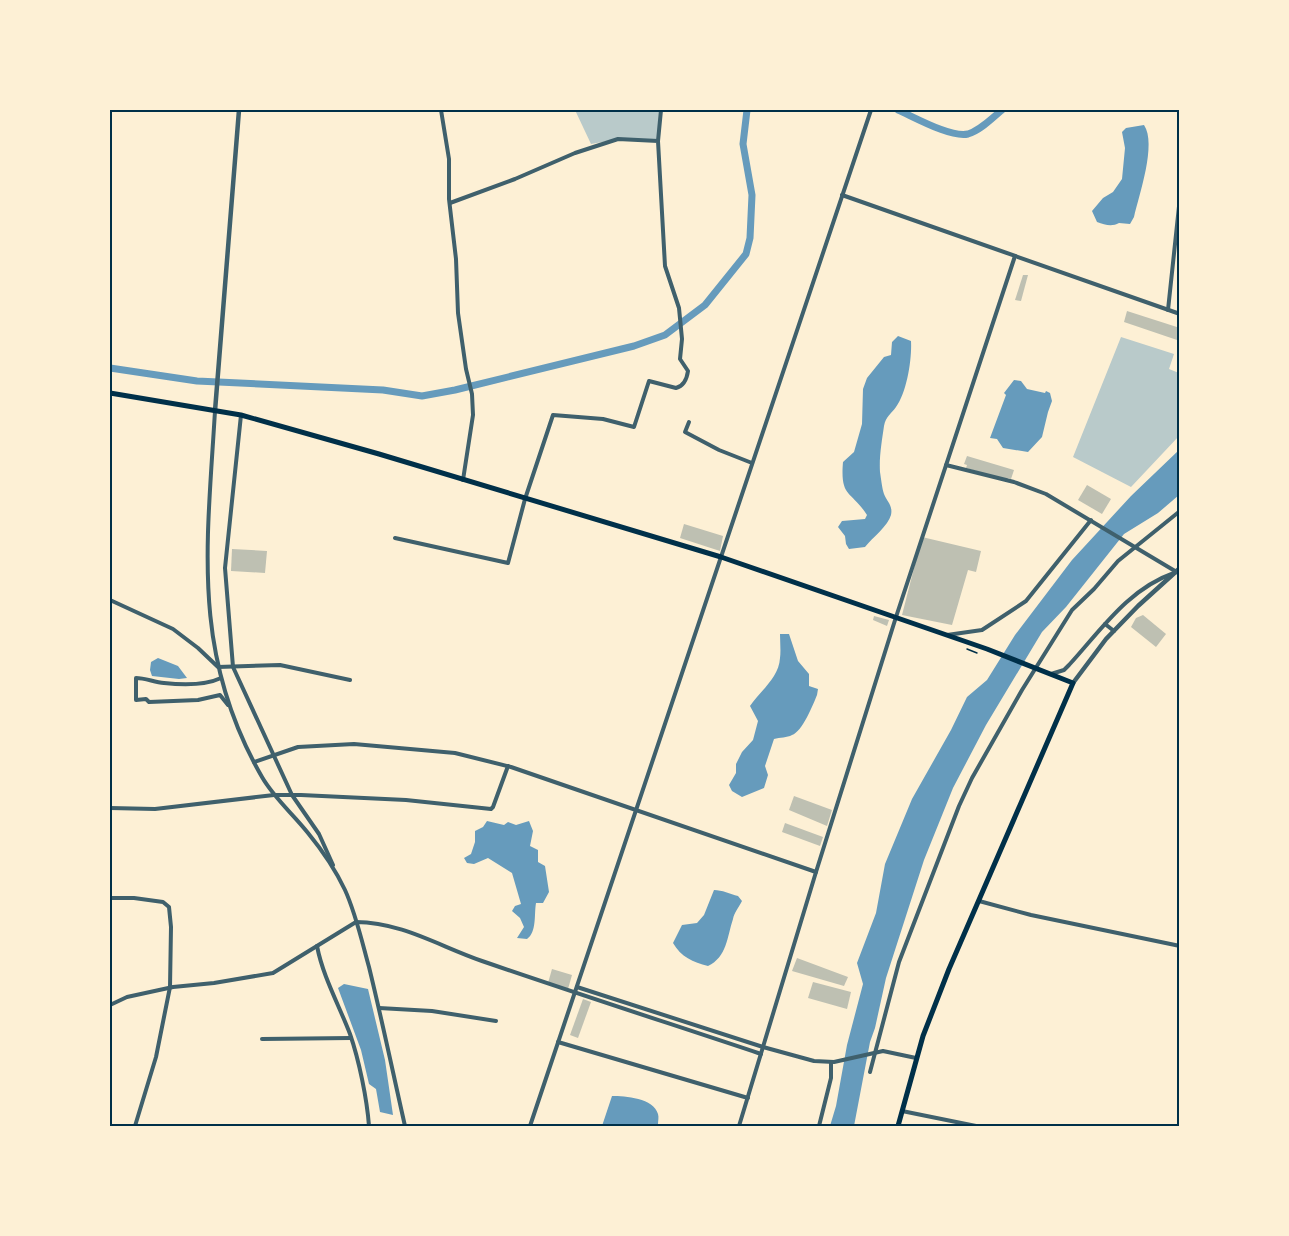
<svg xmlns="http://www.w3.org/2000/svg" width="1289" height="1236" font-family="'IBM Plex Sans',sans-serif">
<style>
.green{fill:#b9caca}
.water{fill:#669bbc}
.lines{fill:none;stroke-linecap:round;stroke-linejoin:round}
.canal{stroke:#669bbc;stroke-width:7}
.building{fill:#bec0b2}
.path{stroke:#003049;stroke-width:1.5}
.minor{stroke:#3f606c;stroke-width:4}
.tertiary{stroke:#3f606c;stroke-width:4.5}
.secondary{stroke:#003049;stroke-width:5}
.neatline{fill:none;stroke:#003049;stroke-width:2}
</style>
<rect width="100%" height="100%" fill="#fdf0d5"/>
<g class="green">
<path d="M575,110H659L658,141H608L591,144Z"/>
<path d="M1121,337L1174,354L1169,369L1179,373V436L1131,487L1073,457Z"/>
</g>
<g class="water">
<path d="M1144,125C1157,144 1139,195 1134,217L1130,224L1119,223C1112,227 1105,225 1097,222L1092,211L1103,198L1113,192L1122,179L1125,148L1122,132L1126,128Z"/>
<path d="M898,336L911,341C912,359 907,392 896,407C891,414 886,416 884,426C882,440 879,457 880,472C881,478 882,488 884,494C887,502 893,505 891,515C888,526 873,537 865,547L849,549L846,544L845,536L838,527L842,521L865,519L867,515C851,490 840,498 843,462L854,452L862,424L863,389L867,378L884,357L891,355L892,342Z"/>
<path d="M1014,380L1021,381L1027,389L1045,393L1046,391L1050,393L1052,401L1048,412L1042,437L1028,452L1003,448L997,439L990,438L1006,395L1004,393Z"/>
<path d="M1179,450V495L1158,513L1124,534L1066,607L1042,632L986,725L953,788L924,860L886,978L875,1028L870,1042L854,1126H830L836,1106L847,1045L863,984L857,963L876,913L885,864L912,799L951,730L967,697L987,680L1015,635L1072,560L1131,496Z"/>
<path d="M780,634H789L798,661L809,674V686L818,689L817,695C813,705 802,732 792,735C787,738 780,737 774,739L765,766L768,775L764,788L742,797L732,791L729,785L736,773V764L742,752L753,740L758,721L750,706C760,691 779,678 780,658C781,651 780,642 780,634Z"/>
<path d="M158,658L178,666L187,678L179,679L152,676L150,670L151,662Z"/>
<path d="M487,821L504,825L508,822L516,825L529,821L533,831L530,846L538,850V862L545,866L549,892L543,903H536C534,914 537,932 527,939L517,938L524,927L520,918L512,911L515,906L521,904L512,873L488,858L474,864L467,863L464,858L471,854L475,842V831L483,827Z"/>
<path d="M714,890C722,890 730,894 738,896L742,901C739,907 734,913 733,919C727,937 727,957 708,966C693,962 681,957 673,943L682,925L697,923L704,915Z"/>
<path d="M344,984L368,989L385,1060L393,1115L380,1112L376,1089L369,1084L361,1050L338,988Z"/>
<path d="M612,1096C625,1096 654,1098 658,1114C659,1117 658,1121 658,1124L660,1126H602Z"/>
</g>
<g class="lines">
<g class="canal">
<path d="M898,110C914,117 951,138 968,134C981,130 992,118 1002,110"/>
<path d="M110,368L197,381L383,390L422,396L455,390L634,346L665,335L705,305L746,254L750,238L752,195L743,144L747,110"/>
</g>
</g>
<g class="building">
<path d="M1023,275H1028L1021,301L1015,300Z"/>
<path d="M1127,311L1180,328V341L1124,322Z"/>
<path d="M967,456L1014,470L1011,479L1008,478L1007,480L966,468L967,465L964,464Z"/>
<path d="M1087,485L1111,499L1102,514L1078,500Z"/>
<path d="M684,524L723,536L720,551L680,538Z"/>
<path d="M922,537L981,551L976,572L968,570L952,625L902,615Z"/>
<path d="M232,549L267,551L265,573L231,571Z"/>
<path d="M1143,615L1166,634L1156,647L1131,627L1136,618Z"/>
<path d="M874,616L889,620L887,626L873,620Z"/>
<path d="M794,796L832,810L827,826L789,810Z"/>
<path d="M785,823L823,837L820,846L782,832Z"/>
<path d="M797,958L848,977L844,986L792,971Z"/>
<path d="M552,969L572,975L568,989L548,983Z"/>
<path d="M813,982L851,992L847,1009L808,998Z"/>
<path d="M583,999L591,1002L578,1038L570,1035Z"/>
</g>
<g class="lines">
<path class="path" d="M967,649L977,653"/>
<g class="minor">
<path d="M441,110L449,159V199L456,259L458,313L466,369L472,394L473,415L463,480"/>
<path d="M658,141L661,110"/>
<path d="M842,195L1180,314"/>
<path d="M1168,310L1180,197"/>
<path d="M215,411C207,545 191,654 262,777C274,798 293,814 308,833C322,850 335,869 345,890C356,914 362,942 369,967C382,1020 393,1073 405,1126"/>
<path d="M241,415L225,568L233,667L292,795L319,834L333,865"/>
<path d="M689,422L685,432L719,450L752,463"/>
<path d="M946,465L1014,482L1046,494L1180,574"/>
<path d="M395,538L508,563L525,499L553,415L603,419L634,427L649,381L676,388C684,386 687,378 688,371L680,359L682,339L679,308L665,266L658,141L618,139L575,153L515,179L450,203"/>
<path d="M110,600L173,629L198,648L218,667L280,665L350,680"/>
<path d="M1105,624L1114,631"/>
<path d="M947,635L982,630L1026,601L1091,520"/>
<path d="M1051,674L1064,670L1069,665C1101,630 1128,589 1174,573"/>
<path d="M221,678C204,686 182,685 164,683C154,682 145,678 136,678V700L146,699L149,702L198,700L220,695L228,705"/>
<path d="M254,762L298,747L354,744L455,753L511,767L816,872"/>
<path d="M110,808L155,809L274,795H301L406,800L491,809L493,807L508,766"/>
<path d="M110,898H134L163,902L169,907L171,927L170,987L156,1057L135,1126"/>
<path d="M979,901L1031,915L1180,946"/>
<path d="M317,946C323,977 339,1005 350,1034C359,1060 367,1099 369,1126"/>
<path d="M577,987L763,1047L814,1061L834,1062L883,1051L916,1058"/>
<path d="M110,1005L127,997L173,987L214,983L273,973L356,922C401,922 441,947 482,961C575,993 668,1023 761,1054"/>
<path d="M379,1008L432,1011L496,1021"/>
<path d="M262,1039L351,1038"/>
<path d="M558,1042L748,1098"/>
<path d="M870,1072L899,962L959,806L972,778L1022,690L1072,610L1094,589L1118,561L1180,511"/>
<path d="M902,1111L976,1126"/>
<path d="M530,1126L871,110"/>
<path d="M739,1126L816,872L896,617L1015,256"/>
<path d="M819,1126L831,1078V1062"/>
<path d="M988,1126H996"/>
</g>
<g class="tertiary">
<path d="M215,411L239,110"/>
<path d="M1073,683L1106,639L1138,606L1180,568"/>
</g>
<path class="secondary" d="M110,393L241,415L379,454L721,557L987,649L1073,683L949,969L923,1036L898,1126"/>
</g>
<rect width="1289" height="1236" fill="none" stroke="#fdf0d5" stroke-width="222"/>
<rect x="111" y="111" width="1067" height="1014" class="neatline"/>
</svg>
